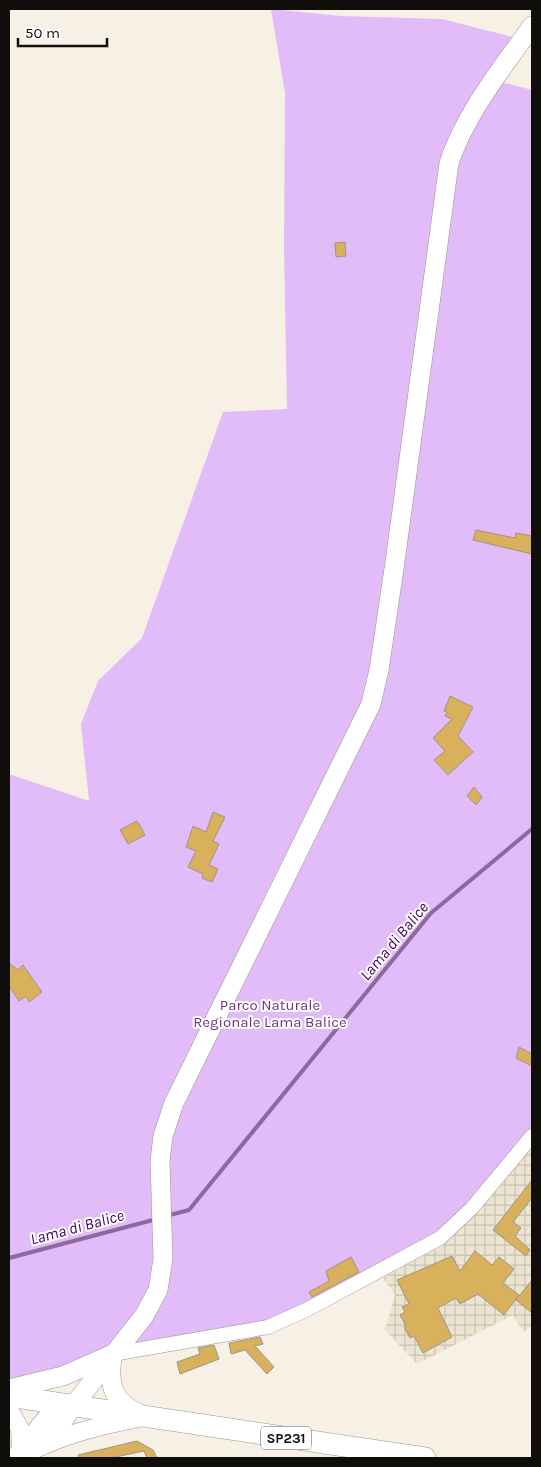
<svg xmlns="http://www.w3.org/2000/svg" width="541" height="1467" font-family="Karla,sans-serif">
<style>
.industrial{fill:url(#industrial-grid)}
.green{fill:#e2bbf9}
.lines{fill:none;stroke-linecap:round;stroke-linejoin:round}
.stream{stroke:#8b6a9c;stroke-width:4}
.building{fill:#d9b05b;stroke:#9b958a}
.minor-casing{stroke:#9a958a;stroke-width:15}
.tertiary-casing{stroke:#9a958a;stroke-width:19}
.secondary-casing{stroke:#9a958a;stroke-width:20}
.primary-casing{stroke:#9a958a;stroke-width:22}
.minor{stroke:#fff;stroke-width:14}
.tertiary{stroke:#fff;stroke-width:18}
.secondary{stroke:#fff;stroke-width:19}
.primary{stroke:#fff;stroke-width:21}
.labels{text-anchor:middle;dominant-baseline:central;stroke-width:4;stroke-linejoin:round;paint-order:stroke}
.shield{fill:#fff;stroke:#585654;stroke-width:1}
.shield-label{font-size:14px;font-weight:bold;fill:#100e0a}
.park-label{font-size:15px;fill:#6c3388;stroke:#fff}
.water-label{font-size:16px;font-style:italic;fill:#44025d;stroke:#fff}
</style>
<defs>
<pattern id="industrial-grid" width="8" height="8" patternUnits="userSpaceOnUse" patternTransform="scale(1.25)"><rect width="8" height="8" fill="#ede3d1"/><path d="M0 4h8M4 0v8" fill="none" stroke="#cac2b2"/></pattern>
</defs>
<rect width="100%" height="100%" fill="#f7f1e5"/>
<path class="industrial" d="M532,1146V1326L523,1332L513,1315L417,1364L385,1330L395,1295L383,1278L446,1243Z"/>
<path class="green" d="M271,9L341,16L442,19L517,38L487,78L532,90V1131L459,1225L278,1322L105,1347L73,1368L16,1380L9,1379V774L89,801L81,724L98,681L142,638L223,412L287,409L284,249L285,93Z"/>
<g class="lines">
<g class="stream">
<path d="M170,1215L189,1210L431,913L532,829"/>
<path d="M9,1258L153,1220"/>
</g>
</g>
<g class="building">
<path d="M345,242L346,256L336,257L335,243Z"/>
<path d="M476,530L515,538L516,533L532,536V554L473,540Z"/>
<path d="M450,696L473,707L458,736L473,752L448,775L434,760L445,751L433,738L452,719L445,716L447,712L444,711Z"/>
<path d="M474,787L482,797L476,805L467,796Z"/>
<path d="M213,812L225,817L213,841L219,844L209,865L218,869L212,882L202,878L203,874L188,867L196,851L186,847L193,826L206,832Z"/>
<path d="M137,821L145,835L128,844L120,830Z"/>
<path d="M9,963L18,970L23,965L42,992L29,1002L26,996L19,1001L9,986Z"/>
<path d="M519,1047L532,1054V1066L516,1058Z"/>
<path d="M532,1180V1198L513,1222L521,1228L515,1236L530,1250L526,1256L493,1230Z"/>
<path d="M475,1251L492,1265L499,1257L514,1269L503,1283L519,1295L504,1315L478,1294L460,1304L456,1298L438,1308L452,1337L423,1353L414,1336L410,1338L404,1327L406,1326L400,1315L405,1312L402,1307L409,1304L397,1280L452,1256L460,1271Z"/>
<path d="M351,1257L359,1272L312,1297L309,1292L329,1281L326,1271Z"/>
<path d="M532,1280V1313L516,1300Z"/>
<path d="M260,1337L263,1344L255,1346L274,1367L267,1374L245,1350L231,1354L229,1343Z"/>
<path d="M214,1345L219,1359L180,1374L177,1362L200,1354L198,1348Z"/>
<path d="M137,1441L153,1450L157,1458H147L144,1451L111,1458H79L78,1455Z"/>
</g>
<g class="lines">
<g class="minor-casing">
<path id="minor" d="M113,1354L268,1327L308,1309L440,1238L472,1208L532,1136"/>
</g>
<g class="tertiary-casing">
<g id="tertiary">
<path d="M9,1409L20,1429L21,1447"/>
<path d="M47,1441L59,1428L73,1406"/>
<path d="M16,1456L57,1404"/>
<path d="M17,1458C58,1436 93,1427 139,1418"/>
</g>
</g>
<g class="secondary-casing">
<g id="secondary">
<path d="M112,1357C108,1386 113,1403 142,1415"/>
<path d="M9,1389L63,1376L113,1354"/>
<path d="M73,1406L144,1316L158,1290L163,1259L160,1161L163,1136L174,1103L371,704L379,670L395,562L449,163C466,112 502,69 532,26"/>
</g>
</g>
<g class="primary-casing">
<path id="primary" d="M9,1396L425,1458"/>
</g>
<use href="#minor" class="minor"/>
<use href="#tertiary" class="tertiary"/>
<use href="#secondary" class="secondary"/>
<use href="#primary" class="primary"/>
</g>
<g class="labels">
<rect class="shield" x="261" y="1426.5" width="50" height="23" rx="4"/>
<g class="shield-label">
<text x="286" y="1438">SP231</text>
</g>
<g class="park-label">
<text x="270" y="1005">Parco Naturale<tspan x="270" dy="17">Regionale Lama Balice</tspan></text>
</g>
<g class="water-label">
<text transform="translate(394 941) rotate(-50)">Lama di Balice</text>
<text transform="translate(77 1227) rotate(-15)">Lama di Balice</text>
</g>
</g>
<rect width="541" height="1467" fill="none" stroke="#100e0a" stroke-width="20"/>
<path d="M18 38v8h89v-8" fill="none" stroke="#100e0a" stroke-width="2.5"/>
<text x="25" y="38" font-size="15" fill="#100e0a" stroke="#ffffff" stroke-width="4" paint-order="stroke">50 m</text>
</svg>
